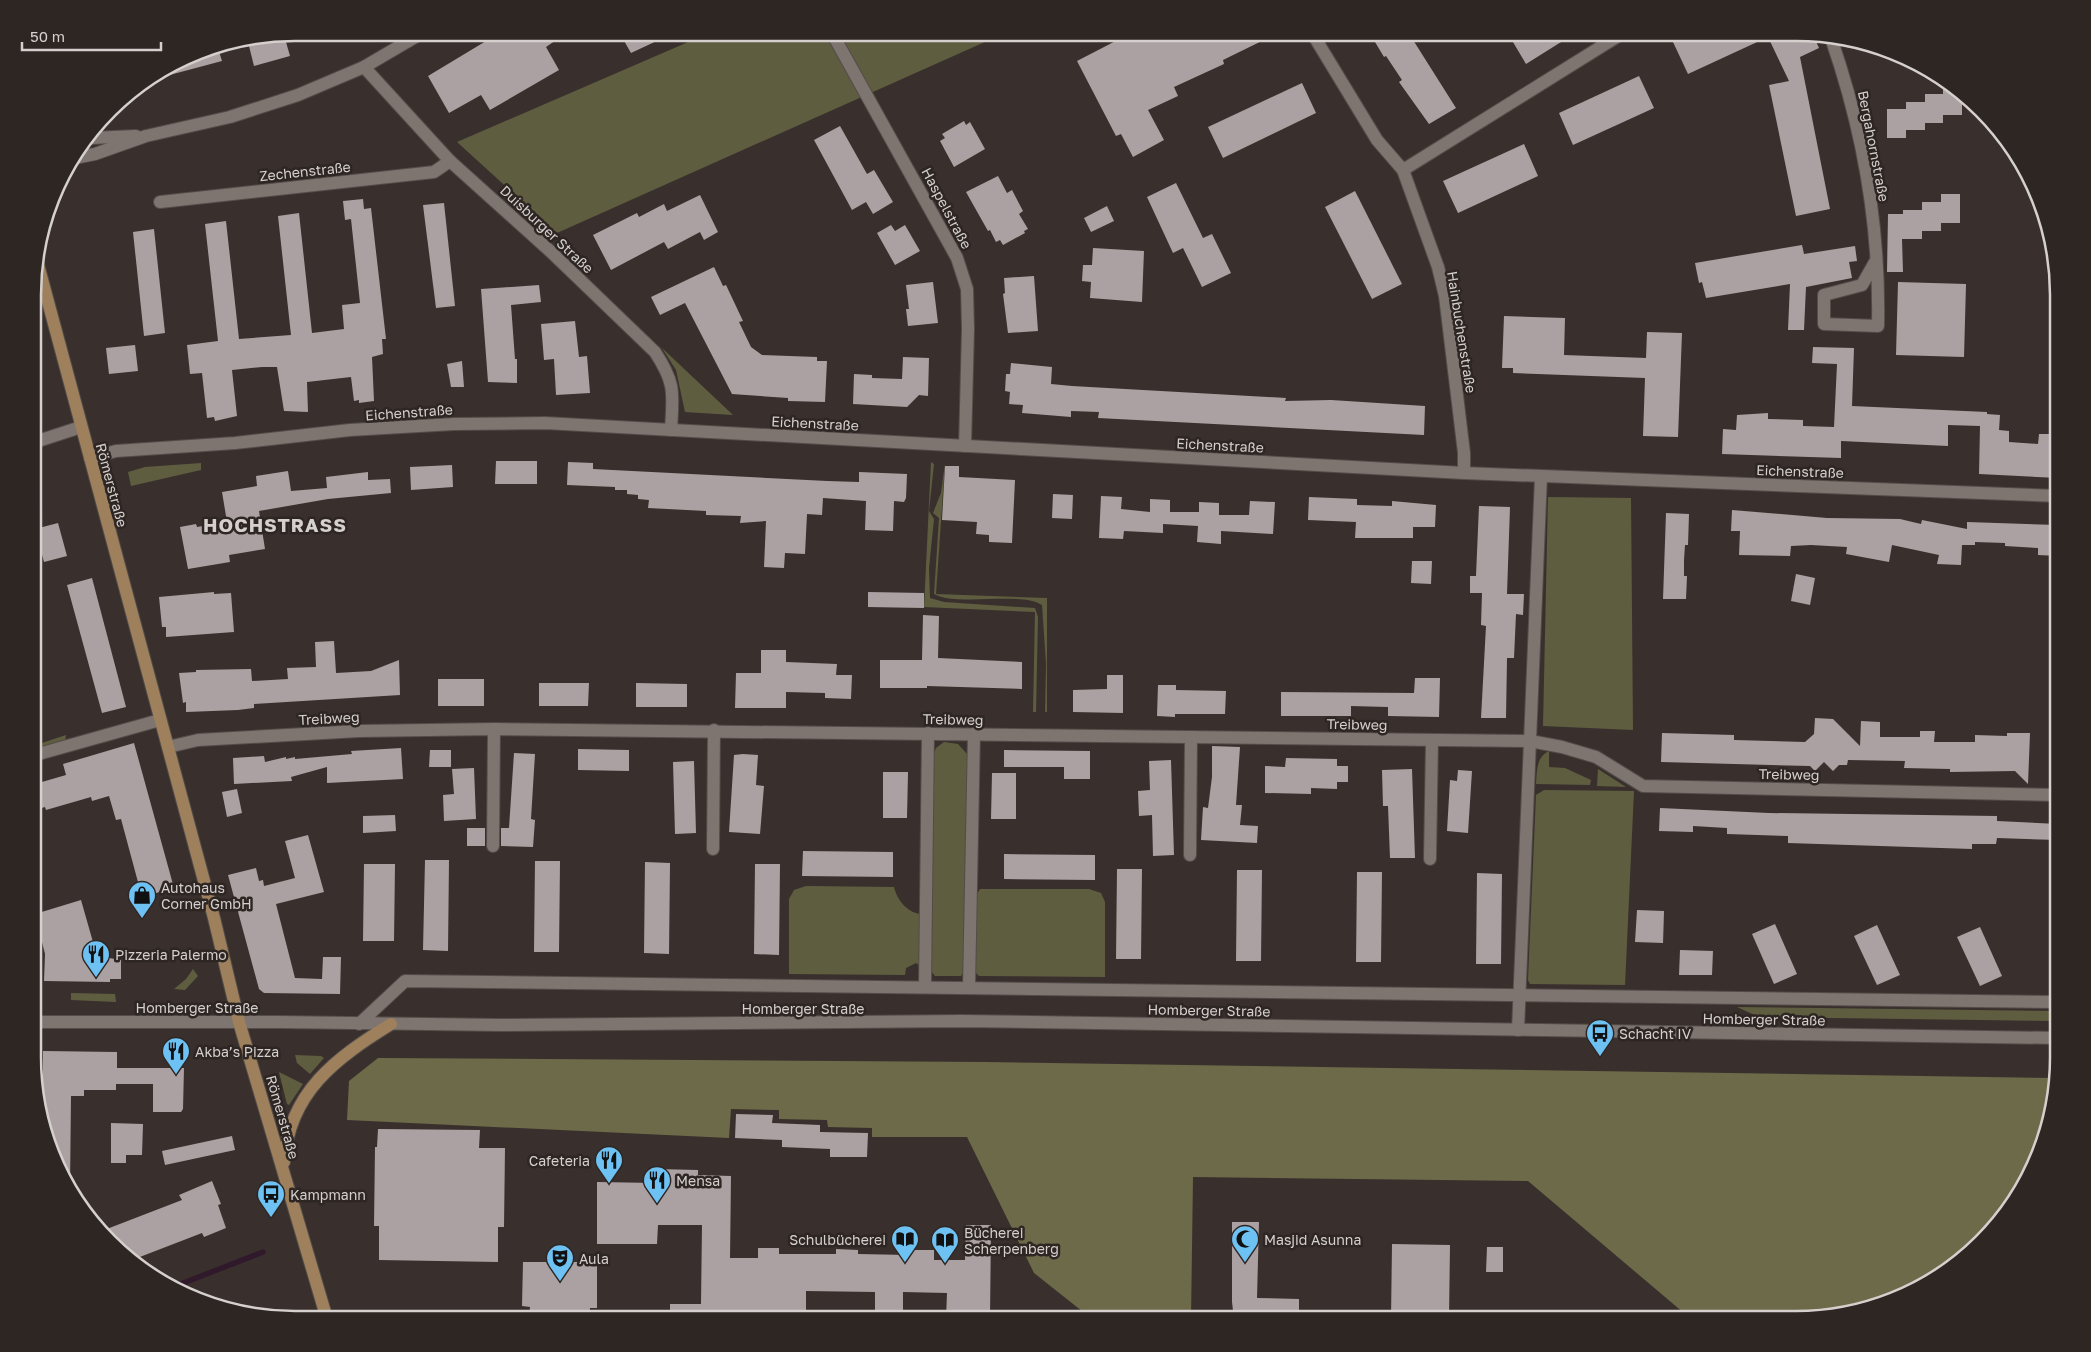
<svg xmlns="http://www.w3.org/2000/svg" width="2091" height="1352" font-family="'Golos Text',sans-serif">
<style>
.green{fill:#5e5d40}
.forest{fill:#6c6a49}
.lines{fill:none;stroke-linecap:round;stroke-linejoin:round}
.stream{stroke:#31192c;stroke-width:5.5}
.building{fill:#aca1a2}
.minor-casing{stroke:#534c49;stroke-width:14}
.secondary-casing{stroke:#534c49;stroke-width:14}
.primary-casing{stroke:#534c49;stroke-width:14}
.minor{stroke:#7e7470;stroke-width:12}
.secondary{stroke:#7e7470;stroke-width:12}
.primary{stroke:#9e805c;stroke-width:12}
.labels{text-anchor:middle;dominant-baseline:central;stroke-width:5;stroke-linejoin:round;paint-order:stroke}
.street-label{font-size:14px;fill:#d5d0ce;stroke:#2e2623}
.poi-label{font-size:14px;fill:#d5d0ce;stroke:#2e2623;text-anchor:start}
.district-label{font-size:19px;font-weight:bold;letter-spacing:1px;fill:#d5d0ce;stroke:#2e2623}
.rim{fill:none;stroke:#d5d0ce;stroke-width:2.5}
</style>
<rect width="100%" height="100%" fill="#39302d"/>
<g class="green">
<path d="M709,33H1005L557,233L457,142Z"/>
<path d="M662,348L733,415L685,412L676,370Z"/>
<path d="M931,462L934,464L929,511L934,519L929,568L930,598L944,602L1035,608L1038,617L1036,712H1033L1035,612L924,607Z"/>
<path d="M201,463V470L131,486L128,472L145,467Z"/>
<path d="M945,463L936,594L1047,598V712H1045L1046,664L1042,605C1022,591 957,607 934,594L939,518L933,513L941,493Z"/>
<path d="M1548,497L1631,498L1633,730L1543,726Z"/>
<path d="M66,735L65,742L49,744L48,748L41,750L36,745Z"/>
<path d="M944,742L958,744L968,755L965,969L961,976H935L931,971L933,756L936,748Z"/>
<path d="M1549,751V767L1565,768L1591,780L1590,785L1536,784C1537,771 1536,757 1549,751Z"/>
<path d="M1598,769L1626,787L1597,786Z"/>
<path d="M1544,790L1634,791L1625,985L1530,984L1528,980L1536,795Z"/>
<path d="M806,886L894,887C897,900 907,912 920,914L919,965L916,963L906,968L905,975L789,974V899L794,890Z"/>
<path d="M980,889H1089L1101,893L1105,902V977L979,976L976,973L975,964L977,894Z"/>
<path d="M193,969L198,976L185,990L174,989L186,979Z"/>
<path d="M71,993L115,994L116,1002L71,1000Z"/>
<path d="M1737,1007L2058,1011V1021L1759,1017Z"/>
<path d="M295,1055L321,1056L324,1058L310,1074L297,1063Z"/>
<path d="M279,1072L303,1084L289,1105L287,1104Z"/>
</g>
<path class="forest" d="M378,1058L986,1062L2057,1078L2045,1141L2014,1203L1969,1254L1927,1284L1864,1310L1813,1319H1691L1528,1181L1193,1177L1191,1319H1092L1034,1273L967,1137H872V1128L828,1127L827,1120L779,1119V1110L731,1109L729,1138L347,1120L349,1081Z"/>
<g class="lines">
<path class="stream" d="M173,1287L263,1252"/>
</g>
<g class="building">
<path d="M501,32H568L546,47L559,70L490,110L481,95L449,113L428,76Z"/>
<path d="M631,32H676L631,53L623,39Z"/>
<path d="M1133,32H1280L1223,60L1224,64L1174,87L1178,96L1148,110L1164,140L1133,157L1121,134L1116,136L1077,61Z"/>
<path d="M1379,32H1408L1456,108L1429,124L1399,82L1402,80L1386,56L1384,57L1372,37Z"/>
<path d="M1507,32H1577L1526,64Z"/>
<path d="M1693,32H1796L1813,35L1819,48L1800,57L1830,209L1796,216L1769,85L1789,81L1768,37L1688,74L1673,42Z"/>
<path d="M284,35L290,56L254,66L248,42Z"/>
<path d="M218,48L222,61L162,77L161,74L195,52Z"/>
<path d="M1639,76L1654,108L1573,145L1559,113Z"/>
<path d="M1943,78L1962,95V115H1943V123H1925V130H1906V138H1887V109H1906V102H1925V94H1943Z"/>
<path d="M1302,83L1316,113L1223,158L1208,127Z"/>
<path d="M964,121L966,125L970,122L985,149L954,167L940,141L945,138L942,134Z"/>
<path d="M840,126L867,174L874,170L893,202L873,214L866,202L852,210L814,140Z"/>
<path d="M1524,144L1538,176L1458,213L1443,181Z"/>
<path d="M998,176L1007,193L1012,190L1023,211L1019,214L1028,229L1024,231L1025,233L1003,245L1000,240L996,242L990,230L988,231L966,192Z"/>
<path d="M1176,183L1203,238L1212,234L1231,273L1202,287L1183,248L1173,253L1147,197Z"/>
<path d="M1355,191L1402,284L1372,299L1325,207Z"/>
<path d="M1941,194H1960V223H1941V231H1922V239H1902L1903,272H1887L1888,214H1903V210H1922V202H1941Z"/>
<path d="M700,195L718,232L704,240L700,232L668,249L664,242L611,270L593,235L637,213L639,217L664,204L667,211Z"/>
<path d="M363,199L364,209L371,208L386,339H382L383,354L372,357L374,401L359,403V400L354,401L351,377L307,382L308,412L284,411L277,367H262L232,370L237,416L215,421L214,417L207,418L202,373L190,374L187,345L218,341L205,224L226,221L239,339L291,335L278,216L299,213L312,333L344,329L342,305L360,303L351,219L345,220L343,201Z"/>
<path d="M444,203L455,306L436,308L423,205Z"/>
<path d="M1107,206L1114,221L1091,232L1084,218Z"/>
<path d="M891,225L895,231L905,225L920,251L895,265L877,233Z"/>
<path d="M154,229L165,333L144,336L133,232Z"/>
<path d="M1802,245L1804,254L1855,246L1857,261L1849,262L1852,278L1806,287L1804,330H1788L1790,284L1706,298L1702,282L1699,283L1695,263Z"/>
<path d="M1093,248L1144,251L1142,302L1090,298L1091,282L1082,281L1083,265H1092Z"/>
<path d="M714,267L723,286L726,285L743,321L739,322L751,347L762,355L817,357V361H827L825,402L788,401V398L732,394L685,303L660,315L651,297Z"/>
<path d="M1034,276L1038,331L1008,333L1003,294L1005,293L1004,278Z"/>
<path d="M933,282L938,323L908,326L906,309H909L906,285Z"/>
<path d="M1898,282L1966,284L1964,357L1896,355Z"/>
<path d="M539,285L541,302L511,305L515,359H517V383L488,382L481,289Z"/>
<path d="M1504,316L1565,318L1564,355L1646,358L1647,332L1682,333L1678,437L1643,436L1645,378L1513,373V368H1502Z"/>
<path d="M575,321L579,357L587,356L590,393L556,395L554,359L544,360L541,324Z"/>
<path d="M135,345L138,371L109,374L106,348Z"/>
<path d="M1813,347L1854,348L1852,406L1987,412V414L2000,415L1999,430L2009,431V442L2038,444L2039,434H2058V478L1979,474L1980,426L1948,425V446L1841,441V458L1722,454L1723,429L1736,430L1737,415L1768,413V419L1803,420V426L1834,427L1837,364L1812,363Z"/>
<path d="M903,357L929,358L928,396L919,395L907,407L853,404L854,374L872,375V378L902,379Z"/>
<path d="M462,361L464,387H451L447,364Z"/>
<path d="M1011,363L1052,367L1051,384L1072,386L1286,398L1285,401L1331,400L1425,406L1424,435L1098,418L1099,412L1071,411V417L1022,413L1023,405L1009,404L1010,392L1005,391L1006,374H1010Z"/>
<path d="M496,461H537V484H495Z"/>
<path d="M568,462L593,463V469L827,481L859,482V472L907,474L906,498L904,502L894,501L893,531L865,530L866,501L823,498L822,515L807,514L805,554L785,553L784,568L764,567L766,521L740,523L741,516L706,515V511L648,508L649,500L638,499V495L627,494V490H615V487L567,485Z"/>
<path d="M452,465L453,487L411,490L410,467Z"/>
<path d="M945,466H959V477L1015,480L1012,543L989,542V535L976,534L977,522L942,520Z"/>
<path d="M288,471L291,491L327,488L326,477L368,472V480L390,479L391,493L328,499L259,511L265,549L229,555L230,562L188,569L180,527L196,524L197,527L227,522L222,492L257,486L256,476Z"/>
<path d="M1053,494L1073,495L1072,519L1052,518Z"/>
<path d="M1101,496L1122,497L1121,509L1150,512V499L1170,500V512H1199V502L1219,503V515H1249L1250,501L1275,502L1273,534L1221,531V544L1197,542L1198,526L1163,524V533L1124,531L1123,539L1099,538Z"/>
<path d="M1309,497L1357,499V505L1392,506V501L1436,505L1435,527H1413V538H1355L1356,522L1308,520Z"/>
<path d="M1479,506L1510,507L1507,594H1524L1523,615L1516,614L1514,658H1507L1506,718H1481L1486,626L1481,625L1482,593H1470V576H1476Z"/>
<path d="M1732,510L1827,518L1900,519L1921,524L1922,520L1967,529V522L2058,525V556L2038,555V548L2005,546V543L1975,542V545H1962L1961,565L1937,564L1939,555L1892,545L1889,562L1846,554L1847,547L1811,545L1791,546L1790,556L1739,555L1740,531H1731Z"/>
<path d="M1666,513L1689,514L1688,545H1685L1684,560V576H1687L1686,599H1663Z"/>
<path d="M58,523L67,556L44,562L35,529Z"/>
<path d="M1412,561H1432L1431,584L1411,583Z"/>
<path d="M1796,574L1815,578L1810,605L1791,601Z"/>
<path d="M92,578L126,707L102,713L67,585Z"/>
<path d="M214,592V594L231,593L234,632L166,637V627H162L159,597Z"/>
<path d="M868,592L924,593V608L868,607Z"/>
<path d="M923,615L939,616L938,658L1022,662V689L927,686V688H880V660H922Z"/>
<path d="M334,641L336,673L371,671L399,660L400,695L254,704V708L238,710L186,712V702L183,703L179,673L196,672V670L251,669L252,681L288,679L287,668L316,667L315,642Z"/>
<path d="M761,650H786V662L837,664L836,675H852L851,699L825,698V693L786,692V708H735L736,673H761Z"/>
<path d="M1107,675H1123V713L1073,712V690L1107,689Z"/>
<path d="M1415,678H1440L1439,717L1388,716V707L1351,706V716H1281V692L1414,693Z"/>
<rect x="438" y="679" width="46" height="27"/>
<path d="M539,683H589L588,706H539Z"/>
<path d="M636,683L687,684V707H636Z"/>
<path d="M1158,685H1176V690L1226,691L1225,714H1175V717L1157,716Z"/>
<path d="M1815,718L1833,719L1860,746L1861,721L1880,722V737H1920V731H1935L1934,742H1975V735L2007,736V733H2030L2028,784L2015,771L1950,772V769L1904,768L1905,761L1848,760L1847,765H1839L1833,771L1824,762L1815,771L1810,766L1661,762L1662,733L1734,735V740L1805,742L1814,734Z"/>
<path d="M134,743L174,888L142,897L121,819L116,820L109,796L92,801L91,797L46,810L45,807L35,810V784L66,775L63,764Z"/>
<path d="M1212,746L1240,747L1236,805H1242L1240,825L1258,826L1257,843L1201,840L1203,807L1208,808L1212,777Z"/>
<path d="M401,748L403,779L327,783V767L291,777L292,781L234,784L233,758L264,756L265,762L286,757V759L295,757V759L352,754L351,751Z"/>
<path d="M578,749L629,750V771L578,770Z"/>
<path d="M430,750H451V767H429Z"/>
<path d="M1004,750L1090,751V779H1064V767H1004Z"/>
<path d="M514,753L535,754L531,819L535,820L533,847L501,846V828H509Z"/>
<path d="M743,754L758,755L756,785L764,786L760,834L729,832L734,755Z"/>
<path d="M1286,758L1337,759V766H1348V782H1337V789L1311,788V794L1265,793V766L1285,767Z"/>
<path d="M1171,760L1174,855L1153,856L1152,815L1139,816L1138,791L1150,790L1149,761Z"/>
<path d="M694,761L696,833L675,834L673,762Z"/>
<path d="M474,768L476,819L444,821L443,795L454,794L452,769Z"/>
<path d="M1412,769L1415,858H1390L1388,806H1383L1382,770Z"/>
<path d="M1458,770L1472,771L1468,833L1447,831L1450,780L1457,781Z"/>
<path d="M883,772H908L907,818H883Z"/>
<path d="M992,773H1016V819H991Z"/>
<path d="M237,789L242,813L227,817L222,792Z"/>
<path d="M1660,808L1769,813L1997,816V821L2058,824V840L1997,838L1996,844H1972V849L1788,843V836L1727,834V828L1693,826V832L1659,831Z"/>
<path d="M395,815L396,831L363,833V816Z"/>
<rect x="467" y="828" width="18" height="18"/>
<path d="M308,835L324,892L276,904L295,978L322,979L323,957H341L340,994L264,993L259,989L228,875L256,868L259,881L263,880L264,886L295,878L285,841Z"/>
<path d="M803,851L893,852V877L802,876Z"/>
<path d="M1004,854L1095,855V880L1004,879Z"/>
<path d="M425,860H449L448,951L423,950Z"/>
<path d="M535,861H560L559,952H534Z"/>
<path d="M645,862L670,863L669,954L644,953Z"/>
<path d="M364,864H395L394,941H363Z"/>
<path d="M755,864H780L779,955L754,954Z"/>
<path d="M1117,869H1142L1141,959H1116Z"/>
<path d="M1237,870H1262L1261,961H1236Z"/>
<path d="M1357,872H1382L1381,962H1356Z"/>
<path d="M1477,873L1502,874L1501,964H1476Z"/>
<path d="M81,900L97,956L121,960V979H110V982L44,981L45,954L35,914Z"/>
<path d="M1637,910L1664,911L1663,943L1635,942Z"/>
<path d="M1775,924L1797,974L1774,984L1752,934Z"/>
<path d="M1877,925L1900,975L1877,985L1854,936Z"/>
<path d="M1980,927L2002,976L1980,986L1957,937Z"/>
<path d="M1680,950L1713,951L1712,975H1679Z"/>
<path d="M43,1051L117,1052V1068H184L183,1109L181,1112H153V1084H116V1090H84V1096H71L70,1188H68L43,1115Z"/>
<path d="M736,1114L773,1115L772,1123L820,1125V1132L868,1133L867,1157H830V1149L782,1147V1140L735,1138Z"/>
<path d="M111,1123L143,1124L142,1155H126V1163H111Z"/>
<path d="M378,1129L480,1130L479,1148H505L504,1227H498V1262L379,1260V1226H374L375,1147H377Z"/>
<path d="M232,1136L235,1150L165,1165L162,1151Z"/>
<path d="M656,1169L698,1170V1175L731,1176L730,1258H758V1248H779V1254H836V1249L858,1250V1254L908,1255V1250H934V1260H965L966,1225H991L990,1319H946L947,1293L903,1292V1319H875V1292L806,1291V1319H670V1304H701L702,1225H658L657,1244H597V1182L656,1183Z"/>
<path d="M212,1181L221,1204L218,1205L226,1228L204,1237L202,1233L132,1260L99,1232L182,1200L179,1195Z"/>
<path d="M1232,1222H1259L1257,1298L1299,1299V1319H1234L1232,1302Z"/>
<path d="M1392,1244L1450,1245L1449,1319H1391Z"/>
<path d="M1487,1247H1503V1272H1486Z"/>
<path d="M523,1262H597V1308H590L589,1319H529L530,1307L522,1306Z"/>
</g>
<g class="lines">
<g class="minor-casing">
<g id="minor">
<path d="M832,33L957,258L967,289L968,329L965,446"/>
<path d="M1312,33L1377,140L1403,170L1438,267L1445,296L1464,453V473"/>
<path d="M1831,38C1863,130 1880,229 1878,326L1824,324V295L1862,285L1875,262"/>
<path d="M364,67L450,161L550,251L655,352C676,384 673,393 671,430"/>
<path d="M91,138L136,136"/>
<path d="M75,158L95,154L146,136L230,117L298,95L364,67L422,33"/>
<path d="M1403,170L1623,33"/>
<path d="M160,202L434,172L450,161"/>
<path d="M35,442L81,427"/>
<path d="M90,458L116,451L235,443L350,430L454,424L545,423L1464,473L2058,496"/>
<path d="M168,747L198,740L359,731L494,729L1530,741L1562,747L1596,757L1643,786L2058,795"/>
<path d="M35,755L160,720"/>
<path d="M493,846L494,729"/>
<path d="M713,849L714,730"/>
<path d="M1190,855L1191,737"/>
<path d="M1430,859L1432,740"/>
<path d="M925,986L928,733"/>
<path d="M969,987L974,734"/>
<path d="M359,1024L405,981C956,986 1507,997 2058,1002"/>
<path d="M1518,1030L1541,476"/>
</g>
</g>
<g class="secondary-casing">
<path id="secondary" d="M35,1022H279L500,1025L962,1021L2058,1038"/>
</g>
<g class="primary-casing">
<g id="primary">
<path d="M36,257L214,918L239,1022L327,1319"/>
<path d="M284,1162C289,1092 336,1058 391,1024"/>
</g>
</g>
<use href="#minor" class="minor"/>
<use href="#secondary" class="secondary"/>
<use href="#primary" class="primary"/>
</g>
<defs>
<g id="shop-pin" transform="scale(1.4375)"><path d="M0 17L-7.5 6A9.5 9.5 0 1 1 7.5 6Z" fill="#6dc2f3" stroke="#2e2623"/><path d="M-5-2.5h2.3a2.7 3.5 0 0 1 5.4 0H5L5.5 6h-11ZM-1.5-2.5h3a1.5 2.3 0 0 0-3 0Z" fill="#111"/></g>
<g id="restaurant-pin" transform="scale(1.4375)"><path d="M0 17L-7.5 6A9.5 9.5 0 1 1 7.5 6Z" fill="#6dc2f3" stroke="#2e2623"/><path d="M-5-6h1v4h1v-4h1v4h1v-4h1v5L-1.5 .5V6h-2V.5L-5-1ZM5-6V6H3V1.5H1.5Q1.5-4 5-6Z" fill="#111"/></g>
<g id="bus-pin" transform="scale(1.4375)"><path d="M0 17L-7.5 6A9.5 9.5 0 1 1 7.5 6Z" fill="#6dc2f3" stroke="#2e2623"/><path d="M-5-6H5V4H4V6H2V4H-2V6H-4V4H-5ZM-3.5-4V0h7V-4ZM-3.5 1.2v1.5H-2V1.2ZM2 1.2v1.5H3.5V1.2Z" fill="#111"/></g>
<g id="library-pin" transform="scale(1.4375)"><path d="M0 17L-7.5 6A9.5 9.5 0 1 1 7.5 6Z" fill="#6dc2f3" stroke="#2e2623"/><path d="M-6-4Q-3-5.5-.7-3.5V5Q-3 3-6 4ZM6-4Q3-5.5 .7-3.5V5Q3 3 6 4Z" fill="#111"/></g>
<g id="mosque-pin" transform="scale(1.4375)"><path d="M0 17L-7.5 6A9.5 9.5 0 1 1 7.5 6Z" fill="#6dc2f3" stroke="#2e2623"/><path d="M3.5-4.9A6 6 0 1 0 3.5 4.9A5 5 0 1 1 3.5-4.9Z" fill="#111"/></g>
<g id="theatre-pin" transform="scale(1.4375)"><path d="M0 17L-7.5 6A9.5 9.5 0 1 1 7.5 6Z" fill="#6dc2f3" stroke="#2e2623"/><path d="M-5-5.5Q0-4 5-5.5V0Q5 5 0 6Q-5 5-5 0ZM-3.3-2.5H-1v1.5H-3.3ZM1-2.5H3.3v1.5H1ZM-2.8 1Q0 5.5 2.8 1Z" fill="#111"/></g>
</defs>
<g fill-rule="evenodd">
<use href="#shop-pin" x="142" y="895"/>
<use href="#restaurant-pin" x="96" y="954"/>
<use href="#bus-pin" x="1600" y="1033"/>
<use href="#restaurant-pin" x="176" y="1051"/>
<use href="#restaurant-pin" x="609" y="1160"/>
<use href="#restaurant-pin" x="657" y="1180"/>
<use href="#bus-pin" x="271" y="1194"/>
<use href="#library-pin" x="905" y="1239"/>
<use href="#mosque-pin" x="1245" y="1239"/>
<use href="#library-pin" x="945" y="1240"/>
<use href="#theatre-pin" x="560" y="1258"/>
</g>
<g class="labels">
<g class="street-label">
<text transform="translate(1874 146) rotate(79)">Bergahornstraße</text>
<text transform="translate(305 171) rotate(-6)">Zechenstraße</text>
<text transform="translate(947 208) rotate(62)">Haspelstraße</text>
<text transform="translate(547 229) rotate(43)">Duisburger Straße</text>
<text transform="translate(1462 332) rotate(81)">Hainbuchenstraße</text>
<text transform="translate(409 412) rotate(-4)">Eichenstraße</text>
<text transform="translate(815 423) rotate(3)">Eichenstraße</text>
<text transform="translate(1220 445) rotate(3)">Eichenstraße</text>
<text transform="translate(1800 471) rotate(2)">Eichenstraße</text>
<text transform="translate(112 485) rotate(75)">Römerstraße</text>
<text transform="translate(329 718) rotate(-3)">Treibweg</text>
<text transform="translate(953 719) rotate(1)">Treibweg</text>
<text transform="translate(1357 724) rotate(1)">Treibweg</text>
<text transform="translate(1789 774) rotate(1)">Treibweg</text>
<text x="197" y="1007">Homberger Straße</text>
<text x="803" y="1008">Homberger Straße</text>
<text transform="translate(1209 1010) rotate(1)">Homberger Straße</text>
<text transform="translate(1764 1019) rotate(1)">Homberger Straße</text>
<text transform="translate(283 1117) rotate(74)">Römerstraße</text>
</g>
<g class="poi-label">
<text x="161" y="887">Autohaus<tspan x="161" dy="16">Corner GmbH</tspan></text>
<text x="115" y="954">Pizzeria Palermo</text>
<text x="1619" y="1033">Schacht IV</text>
<text x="195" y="1051">Akba’s Pizza</text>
<text x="590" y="1160" text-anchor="end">Cafeteria</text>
<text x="676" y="1180">Mensa</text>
<text x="290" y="1194">Kampmann</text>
<text x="964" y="1232">Bücherei<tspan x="964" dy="16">Scherpenberg</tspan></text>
<text x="886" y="1239" text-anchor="end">Schulbücherei</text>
<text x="1264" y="1239">Masjid Asunna</text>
<text x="579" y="1258">Aula</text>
</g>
<g class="district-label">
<text x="275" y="524">HOCHSTRASS</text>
</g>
</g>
<path d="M0 0H2091V1352H0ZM295 41H1796A254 254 0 0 1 2050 295V1057A254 254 0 0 1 1796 1311H295A254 254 0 0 1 41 1057V295A254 254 0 0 1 295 41Z" fill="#2e2623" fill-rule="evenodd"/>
<path class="rim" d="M295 41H1796A254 254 0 0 1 2050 295V1057A254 254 0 0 1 1796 1311H295A254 254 0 0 1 41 1057V295A254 254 0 0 1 295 41Z"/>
<path d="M22 42v8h139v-8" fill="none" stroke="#d5d0ce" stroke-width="2.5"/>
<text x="30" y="42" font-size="15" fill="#d5d0ce" stroke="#2e2623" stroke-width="4" paint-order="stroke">50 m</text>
</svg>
